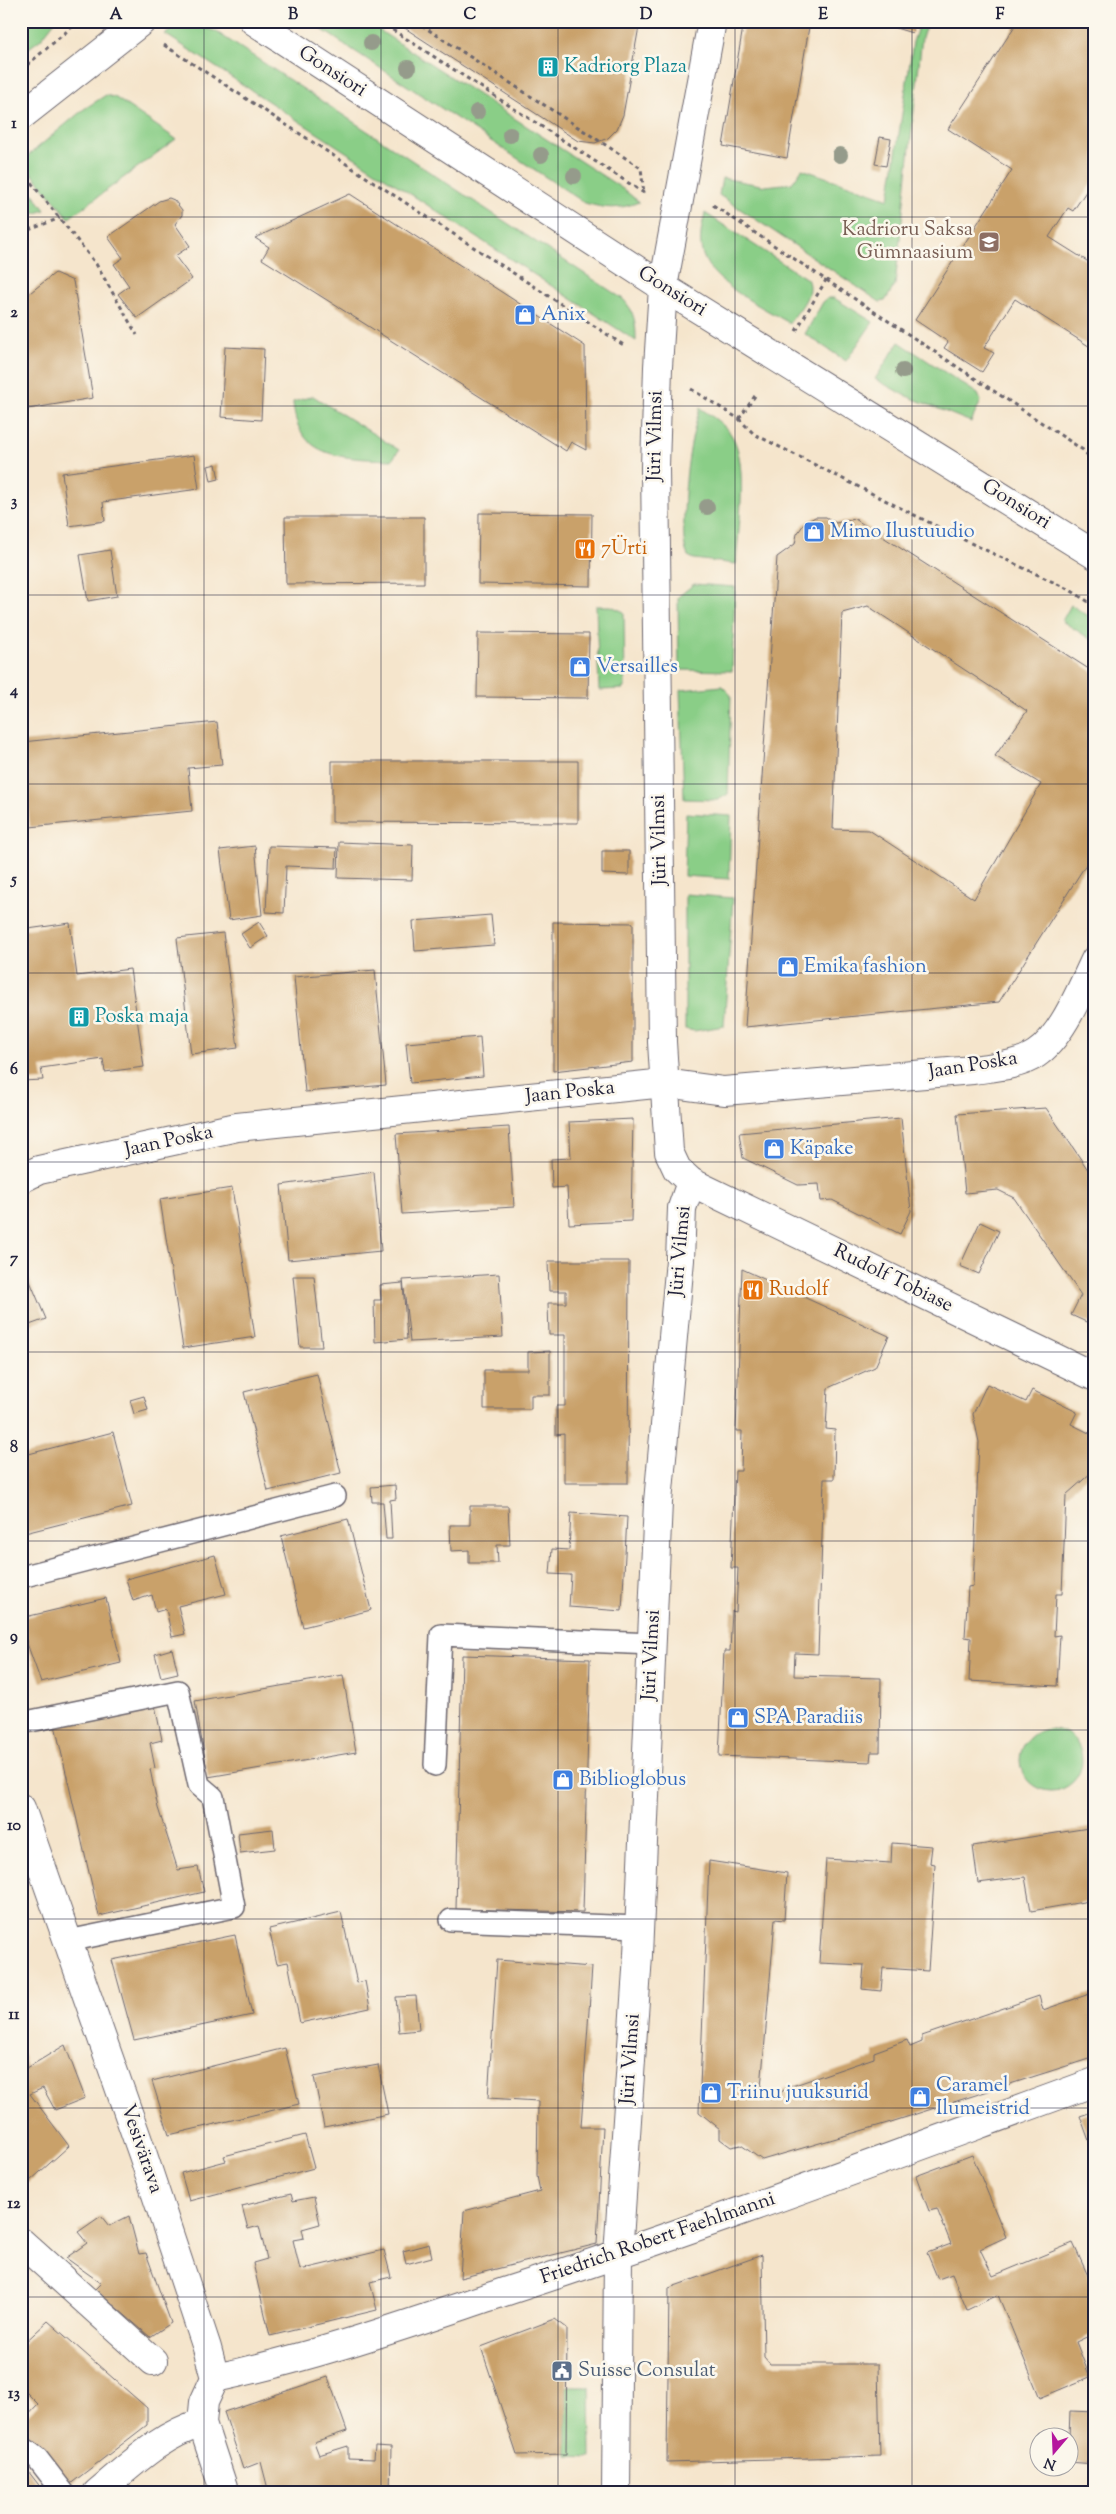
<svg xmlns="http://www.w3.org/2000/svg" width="1116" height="2514" font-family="'Sorts Mill Goudy',serif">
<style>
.green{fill:#8ace87;stroke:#567861}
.building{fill:#c9a16a;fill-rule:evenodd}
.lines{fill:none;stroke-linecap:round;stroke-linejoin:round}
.lane-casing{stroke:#6c666e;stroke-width:24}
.street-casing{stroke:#6c666e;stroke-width:30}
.secondary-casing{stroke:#6c666e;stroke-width:30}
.path{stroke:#6c666e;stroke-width:3;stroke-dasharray:4 4;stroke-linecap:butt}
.lane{stroke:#fff;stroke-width:21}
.street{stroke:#fff;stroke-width:28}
.secondary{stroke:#fff;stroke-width:28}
.tree{fill:#959b8b}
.grid{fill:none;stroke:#22223b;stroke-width:1;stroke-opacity:0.55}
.labels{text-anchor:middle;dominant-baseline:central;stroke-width:5;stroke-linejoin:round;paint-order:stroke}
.culture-label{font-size:20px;fill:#0d838f;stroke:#fbf7ec;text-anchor:start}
.street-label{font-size:20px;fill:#22223b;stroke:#fbf7ec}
.education-label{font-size:20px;fill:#785e54;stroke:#fbf7ec;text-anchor:end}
.shop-label{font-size:20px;fill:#366cbe;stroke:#fbf7ec;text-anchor:start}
.food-label{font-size:20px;fill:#c56008;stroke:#fbf7ec;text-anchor:start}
.service-label{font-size:20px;fill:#4e5e75;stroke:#fbf7ec;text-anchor:start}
.neatline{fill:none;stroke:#22223b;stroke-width:2}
.grid-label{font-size:16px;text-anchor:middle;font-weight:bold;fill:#22223b}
</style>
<rect width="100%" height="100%" fill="#fbf7ec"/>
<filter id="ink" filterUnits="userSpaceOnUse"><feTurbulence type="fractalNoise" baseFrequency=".02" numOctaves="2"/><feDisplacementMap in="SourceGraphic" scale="10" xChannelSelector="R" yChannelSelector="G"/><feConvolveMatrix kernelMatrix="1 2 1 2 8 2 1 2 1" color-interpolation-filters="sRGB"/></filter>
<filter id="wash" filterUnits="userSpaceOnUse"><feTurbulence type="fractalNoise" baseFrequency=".0096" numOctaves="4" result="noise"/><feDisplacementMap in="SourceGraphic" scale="20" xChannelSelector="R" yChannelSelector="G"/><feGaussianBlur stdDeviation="1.12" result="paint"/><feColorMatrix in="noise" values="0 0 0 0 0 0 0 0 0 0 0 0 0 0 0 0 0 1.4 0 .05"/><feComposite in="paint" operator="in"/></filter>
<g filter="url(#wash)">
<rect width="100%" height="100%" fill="#f5e5cc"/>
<g class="green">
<path d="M21,21H55L41,39L21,54Z"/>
<path d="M309,21H365L623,189L639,202C618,210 606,209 585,203Z"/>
<path d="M920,21H928L922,37L895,285L885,301L880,302L719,195L722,178L766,186L792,183L802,169L889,199L913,42Z"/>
<path d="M193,25L215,31L623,299C635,312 636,324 636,341L165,34L176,28Z"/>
<path d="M106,95L116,98L176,139L69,218L23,163L24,159L84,109Z"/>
<path d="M21,177L45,210L21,218Z"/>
<path d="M705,213L807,279C815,294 798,311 789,323C763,307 713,285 703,255C698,241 702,226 705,213Z"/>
<path d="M828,298H834L873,322L846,361L805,334L823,302Z"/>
<path d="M899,342L978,394L981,401L971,422L904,395L875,379Z"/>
<path d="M313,396L399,450L392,460C347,458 297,461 293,402Z"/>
<path d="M700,408C711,416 725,424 732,436C749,464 738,531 736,564L694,559L688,556C682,543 684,529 684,515C685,477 689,444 700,408Z"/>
<path d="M694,584L735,587L732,671L679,670L678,597Z"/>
<path d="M1071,605L1095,620V642L1062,621Z"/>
<path d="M596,606H611L624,612L625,685L623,689L599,690Z"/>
<path d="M722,686L731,695L728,794L718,800L684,799L680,690Z"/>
<path d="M686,813L731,816L729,879L684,876Z"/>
<path d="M685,894L733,898L724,1026L694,1031L685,1029Z"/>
<circle cx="1051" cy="1760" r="31"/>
<path d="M567,2386H590L591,2457L567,2456Z"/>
</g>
<g id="blocks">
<g class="building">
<path d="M394,21H640L623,115L617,129L608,138L595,143L578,141Z"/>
<path d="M744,21H810L787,158L723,146Z"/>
<path d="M884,21H916L912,33L883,24Z"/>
<path d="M1018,21H1095V178L1073,211L1068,208L1049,237L1095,266V350L1015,299L984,348L994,353L982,372L944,348L948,342L915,320L1012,170L948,129Z"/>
<path d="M880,137L891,139L886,166L875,164Z"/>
<path d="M350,194L585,346L586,450L571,442L566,451L262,259L269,247L255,238Z"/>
<path d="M169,198L174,200L182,210V215L175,224L190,246L175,256L192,279L137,318L118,294L129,286L114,264L123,258L108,237L159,201Z"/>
<path d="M55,273L73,281L93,398L28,409L21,387V300Z"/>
<path d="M225,347L264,349L261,420L221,417Z"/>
<path d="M194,455L199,489L103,502L105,521L69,526L62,473Z"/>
<path d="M216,464L219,479L211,481L208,466Z"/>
<path d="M479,513L592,514L591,586L478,584Z"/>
<path d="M285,517H424V583L286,584Z"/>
<path d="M815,517H826L836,523L855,519L1095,673V850L999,1002L745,1027L777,557L795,544L797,534L804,524ZM868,606L1027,711L995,756L1041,784L974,899L869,830L833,829L842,613Z"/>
<path d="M110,550L117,596L88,601L80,555Z"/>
<path d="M478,633L589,634L588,698L477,697Z"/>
<path d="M217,722L222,765L188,768L192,811L30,827L22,742Z"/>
<path d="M332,761H578V823L332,822Z"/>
<path d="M339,842L413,845L412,880L338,878Z"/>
<path d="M255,846L262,915L229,920L220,850Z"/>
<path d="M269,846L337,848L336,868L286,866L284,913L266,912Z"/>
<path d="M602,851H629V875L602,874Z"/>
<path d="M491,915L494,945L415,951L413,921Z"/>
<path d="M259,922L268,936L250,948L241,934Z"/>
<path d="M553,922L633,923V1062L553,1071Z"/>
<path d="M70,923L77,976L130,969L144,1067L105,1072L103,1059L41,1068L43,1080L21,1081V930Z"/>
<path d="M223,933L238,1048L191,1054L177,938Z"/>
<path d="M375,970L386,1085L305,1092L294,977Z"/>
<path d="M480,1037L483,1076L410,1083L406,1043Z"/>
<path d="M1046,1108L1095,1180V1326L1071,1315L1081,1295L1014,1198L998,1190L965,1193L957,1114Z"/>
<path d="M901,1118L911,1211L900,1234L832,1200L821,1201L819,1184L798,1185L743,1158L739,1133Z"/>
<path d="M633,1119L631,1221L569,1224L567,1187L552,1188L551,1159L571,1158L569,1122Z"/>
<path d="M509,1127L514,1207L402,1214L396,1134Z"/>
<path d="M374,1172L381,1251L288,1260L281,1185Z"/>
<path d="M232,1188L255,1337L183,1348L160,1199Z"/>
<path d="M980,1222L999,1231L979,1274L960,1266Z"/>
<path d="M21,1260L46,1319L21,1328Z"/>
<path d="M548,1261H629L628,1483H564V1434L556,1435V1406H565V1335H549L548,1303H566V1291H549Z"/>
<path d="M742,1269L889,1336L875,1367L828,1388L826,1429L835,1430L834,1479H824L818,1654L795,1653L794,1676L881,1678L880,1752H871L870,1762L719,1756L724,1651H730L732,1611L736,1612L738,1568H731L735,1471H741L742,1431H736Z"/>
<path d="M499,1274L503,1337L410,1342L403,1280Z"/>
<path d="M293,1276H314L322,1347H300Z"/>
<path d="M403,1283L407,1339L375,1342L374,1300H381L380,1285Z"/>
<path d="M550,1351V1395H531V1409H484V1370H528V1352Z"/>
<path d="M317,1374L341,1473L268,1491L244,1392Z"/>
<path d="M987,1384L1026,1402L1032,1390L1077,1412L1071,1424L1095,1436V1467L1092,1472L1066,1495L1062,1594H1056L1054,1636L1060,1635L1057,1686L969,1681L971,1638L965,1637L968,1587L973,1586L979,1442L973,1414Z"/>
<path d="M144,1396L148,1410L134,1414L130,1400Z"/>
<path d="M113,1432L132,1506L21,1534V1456Z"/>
<path d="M395,1485L396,1499L390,1500L392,1539H386L383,1502H372L371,1487Z"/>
<path d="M470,1506H508L510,1545H497L498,1563H469V1550L451,1551L450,1525H470Z"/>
<path d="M571,1513L627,1517L622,1611L569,1607L571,1575L550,1574L552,1549L569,1550Z"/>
<path d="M348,1519L371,1610L303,1627L281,1536Z"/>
<path d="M215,1555L226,1594L178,1606L185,1634L172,1637L166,1609L156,1612L152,1595L133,1601L126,1579Z"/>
<path d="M106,1598L121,1663L41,1682L21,1627V1618Z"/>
<path d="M172,1649L178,1673L161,1677L155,1654Z"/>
<path d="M462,1655L590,1659L583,1912L456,1909Z"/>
<path d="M343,1675L356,1752L208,1777L195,1701Z"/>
<path d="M155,1705L162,1740L150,1743L155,1768L150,1769L158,1808L178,1870L198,1867L204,1892L99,1916L55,1725Z"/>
<path d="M1095,1827V1900L1031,1911L1025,1877L978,1883L973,1846Z"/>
<path d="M273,1829L275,1849L240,1853L238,1833Z"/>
<path d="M892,1843L932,1846L930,1863L935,1864L928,1971L883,1968L881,1991L862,1989L864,1965L819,1963L826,1859L891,1863Z"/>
<path d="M709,1861L787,1873L784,1920L775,1919L761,2088L774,2099L786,2088L874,2058V2052L907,2040L910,2047L922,2042V2036L1039,1996L1043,2010L1095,1992V2057L891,2122L762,2160L741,2145L731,2147L720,2139V2129L699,2112Z"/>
<path d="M341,1912L357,1983L365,1981L370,2008L300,2023L288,1962L277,1964L269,1929Z"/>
<path d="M235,1935L252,2015L134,2040L112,1960Z"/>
<path d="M497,1960L592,1967L581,2127H603L597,2244L460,2278L464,2211L540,2191L537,2176L538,2101L488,2098Z"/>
<path d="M416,1996L419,2030L399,2032L396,1997Z"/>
<path d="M65,2045L85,2098L55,2110L43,2088L30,2094L69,2146L21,2189V2047L27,2068Z"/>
<path d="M285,2048L299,2104L169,2135L152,2081Z"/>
<path d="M378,2065L388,2114L324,2127L314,2077Z"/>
<path d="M1095,2111V2157L1080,2116Z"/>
<path d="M305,2135L314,2168L189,2201L181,2173L226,2161L224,2156Z"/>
<path d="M972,2155L1006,2237L980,2249L993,2276L1073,2243L1095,2291V2333L1076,2342L1090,2377L1040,2398L998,2295L967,2310L952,2274L938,2279L927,2253L951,2244L937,2209L929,2211L916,2176Z"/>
<path d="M291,2194L293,2201L314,2197L320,2224L302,2229L304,2238L293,2240L300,2270L384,2250L391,2277L370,2282L377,2310L270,2336L253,2263L267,2259L259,2226L248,2229L242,2206Z"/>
<path d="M101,2216L109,2226L129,2216L139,2254L146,2253L171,2323L150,2337L95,2289L101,2283L66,2258L87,2243L78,2232Z"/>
<path d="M429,2244L432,2257L406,2264L403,2251Z"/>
<path d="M762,2255L764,2357L770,2364H878L880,2456L667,2462L669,2288Z"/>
<path d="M555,2319L567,2328L566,2454L517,2455L481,2347Z"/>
<path d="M48,2321L147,2408V2425L69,2485L21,2427V2422L38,2404L21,2387V2346Z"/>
<path d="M328,2377L347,2431L314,2442L319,2455L348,2446V2458L374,2459L375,2446L391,2447L390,2493L326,2491L269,2493L261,2462L243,2469L224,2412Z"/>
<path d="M1070,2411L1095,2412V2464L1068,2462Z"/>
<path d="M21,2462L45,2493H21Z"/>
<path d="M974,2489L1012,2491V2493H974Z"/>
</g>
</g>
</g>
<g filter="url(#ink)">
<use href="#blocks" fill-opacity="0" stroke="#6c666e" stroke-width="1"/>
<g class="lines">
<g class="lane-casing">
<g id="lane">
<path d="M21,1577L335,1496"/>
<path d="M21,1723L178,1691L199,1785L213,1797L234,1907L68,1941"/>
<path d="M435,1765L441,1635L652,1644"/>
<path d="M451,1920L640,1927"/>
<path d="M21,2446L37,2458L64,2493"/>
</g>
</g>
<g class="street-casing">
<g id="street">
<path d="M665,1083L724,1091L973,1070C993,1067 1018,1066 1036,1054C1062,1037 1081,989 1095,960"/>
<path d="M691,1182L1095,1377"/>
<path d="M21,1808L143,2155L207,2348L215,2378L204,2402L202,2423L225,2493"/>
<path d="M21,2242L153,2361"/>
<path d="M215,2378C315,2357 413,2322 510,2290C707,2226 900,2153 1095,2082"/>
<path d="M97,2493C130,2466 160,2435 202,2423"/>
</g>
</g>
<g class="secondary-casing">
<g id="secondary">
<path d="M254,21L663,287L1095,555"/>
<path d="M21,116L142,21"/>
<path d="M21,1179L39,1170L237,1127L665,1083"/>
<path d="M616,2493L618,2255L638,1955L658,1502L680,1260L682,1208L691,1182L677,1169L669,1152L662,1042L655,467L658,367L663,287L712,21"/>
</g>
</g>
<g class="path">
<path d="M379,21L647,195"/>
<path d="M415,21L641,168L644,194"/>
<path d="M164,45L625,346"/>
<path d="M27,65L79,21"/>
<path d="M21,170L96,264L137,335"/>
<path d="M713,205L1083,450L1095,463"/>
<path d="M21,233L60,218"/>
<path d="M796,331L826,280"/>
<path d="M691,389L739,419L754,434L958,537L1070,590L1095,606"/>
<path d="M739,419L757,393"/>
<path d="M21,1103L23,1101L22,1081"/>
</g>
<use href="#lane" class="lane"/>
<use href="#street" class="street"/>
<use href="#secondary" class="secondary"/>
</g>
<g class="tree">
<circle cx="371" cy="43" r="8"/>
<circle cx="408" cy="68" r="8"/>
<circle cx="477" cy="112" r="8"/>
<circle cx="510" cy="135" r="8"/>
<circle cx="541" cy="155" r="8"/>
<circle cx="840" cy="155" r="8"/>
<circle cx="574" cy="176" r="8"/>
<circle cx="903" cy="371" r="8"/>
<circle cx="707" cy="507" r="8"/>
</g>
</g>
<path class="grid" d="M204,21V2493M381,21V2493M558,21V2493M735,21V2493M912,21V2493M21,217H1095M21,406H1095M21,595H1095M21,784H1095M21,973H1095M21,1162H1095M21,1352H1095M21,1541H1095M21,1730H1095M21,1919H1095M21,2108H1095M21,2297H1095"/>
<defs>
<g id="building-square" transform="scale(1.125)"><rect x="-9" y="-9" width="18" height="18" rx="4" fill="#0f9aa8" stroke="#fbf7ec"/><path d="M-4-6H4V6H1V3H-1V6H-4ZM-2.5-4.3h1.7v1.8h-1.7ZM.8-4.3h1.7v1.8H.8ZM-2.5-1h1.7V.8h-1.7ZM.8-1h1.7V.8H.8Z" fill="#fff"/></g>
<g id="school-square" transform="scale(1.125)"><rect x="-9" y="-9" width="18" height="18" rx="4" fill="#8d6e63" stroke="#fbf7ec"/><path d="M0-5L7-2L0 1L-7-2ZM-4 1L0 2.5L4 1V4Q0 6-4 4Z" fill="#fff"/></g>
<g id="shop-square" transform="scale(1.125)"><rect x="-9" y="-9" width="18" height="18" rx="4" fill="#3f7fe0" stroke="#fbf7ec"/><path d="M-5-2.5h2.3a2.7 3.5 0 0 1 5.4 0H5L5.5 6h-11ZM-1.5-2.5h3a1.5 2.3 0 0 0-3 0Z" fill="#fff"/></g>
<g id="restaurant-square" transform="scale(1.125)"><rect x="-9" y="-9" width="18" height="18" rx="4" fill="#e8710a" stroke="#fbf7ec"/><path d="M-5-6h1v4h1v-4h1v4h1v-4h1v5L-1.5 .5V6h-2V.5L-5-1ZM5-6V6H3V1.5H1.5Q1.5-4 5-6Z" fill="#fff"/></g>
<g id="civic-square" transform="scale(1.125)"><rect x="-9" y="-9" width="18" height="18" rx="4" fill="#5c6f8a" stroke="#fbf7ec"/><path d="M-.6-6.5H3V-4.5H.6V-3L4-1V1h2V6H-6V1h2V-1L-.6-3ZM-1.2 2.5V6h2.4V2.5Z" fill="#fff"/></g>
</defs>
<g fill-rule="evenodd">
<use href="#building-square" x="548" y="67"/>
<use href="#school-square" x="989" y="242"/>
<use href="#shop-square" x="525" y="315"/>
<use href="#shop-square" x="814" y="532"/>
<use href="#restaurant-square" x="585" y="549"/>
<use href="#shop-square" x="580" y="667"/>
<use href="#shop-square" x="788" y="967"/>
<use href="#building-square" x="79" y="1017"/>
<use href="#shop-square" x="774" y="1149"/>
<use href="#restaurant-square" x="753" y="1290"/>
<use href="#shop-square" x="738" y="1718"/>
<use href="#shop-square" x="563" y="1780"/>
<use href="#shop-square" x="711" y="2093"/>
<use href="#shop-square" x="920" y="2097"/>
<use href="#civic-square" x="562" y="2371"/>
</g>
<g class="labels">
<g class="culture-label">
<text x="564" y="67">Kadriorg Plaza</text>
<text x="95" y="1017">Poska maja</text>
</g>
<g class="street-label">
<text transform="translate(332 72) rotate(33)">Gonsiori</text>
<text transform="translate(672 292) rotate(32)">Gonsiori</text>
<text transform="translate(656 436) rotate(-89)">Jüri Vilmsi</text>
<text transform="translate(1016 505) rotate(32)">Gonsiori</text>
<text transform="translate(660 840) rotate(-91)">Jüri Vilmsi</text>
<text transform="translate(973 1066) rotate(-9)">Jaan Poska</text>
<text transform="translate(570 1093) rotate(-6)">Jaan Poska</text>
<text transform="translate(169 1142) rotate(-12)">Jaan Poska</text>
<text transform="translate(681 1251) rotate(-85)">Jüri Vilmsi</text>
<text transform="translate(893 1279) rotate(26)">Rudolf Tobiase</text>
<text transform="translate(652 1655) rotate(-87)">Jüri Vilmsi</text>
<text transform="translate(631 2059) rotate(-86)">Jüri Vilmsi</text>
<text transform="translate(141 2149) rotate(71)">Vesivärava</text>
<text transform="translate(658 2239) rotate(-19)">Friedrich Robert Faehlmanni</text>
</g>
<g class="education-label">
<text x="973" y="230">Kadrioru Saksa<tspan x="973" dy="23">Gümnaasium</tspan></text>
</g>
<g class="shop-label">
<text x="541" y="315">Anix</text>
<text x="830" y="532">Mimo Ilustuudio</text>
<text x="596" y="667">Versailles</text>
<text x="804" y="967">Emika fashion</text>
<text x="790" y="1149">Käpake</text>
<text x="754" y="1718">SPA Paradiis</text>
<text x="579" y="1780">Biblioglobus</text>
<text x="936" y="2086">Caramel<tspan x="936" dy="23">Ilumeistrid</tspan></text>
<text x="727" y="2093">Triinu juuksurid</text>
</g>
<g class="food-label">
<text x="601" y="549">7Ürti</text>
<text x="769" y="1290">Rudolf</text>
</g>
<g class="service-label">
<text x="578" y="2371">Suisse Consulat</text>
</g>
</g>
<rect width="1116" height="2514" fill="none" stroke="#fbf7ec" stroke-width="55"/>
<g transform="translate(1054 2452) rotate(199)"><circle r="24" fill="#fbf7ec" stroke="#a4a2a5"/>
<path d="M0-4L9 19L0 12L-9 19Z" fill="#b5179e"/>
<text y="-8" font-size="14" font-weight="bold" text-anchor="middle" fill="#22223b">N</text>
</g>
<rect x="28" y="28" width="1060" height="2458" class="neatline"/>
<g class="grid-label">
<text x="116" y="19">A</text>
<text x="293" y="19">B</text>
<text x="470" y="19">C</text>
<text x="646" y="19">D</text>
<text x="823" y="19">E</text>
<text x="1000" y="19">F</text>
<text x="14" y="128">1</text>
<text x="14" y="317">2</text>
<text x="14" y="506">3</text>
<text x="14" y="695">4</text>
<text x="14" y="884">5</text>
<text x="14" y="1074">6</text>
<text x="14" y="1263">7</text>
<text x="14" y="1452">8</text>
<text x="14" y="1641">9</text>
<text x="14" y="1830">10</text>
<text x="14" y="2019">11</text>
<text x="14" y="2208">12</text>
<text x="14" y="2398">13</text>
</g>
</svg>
